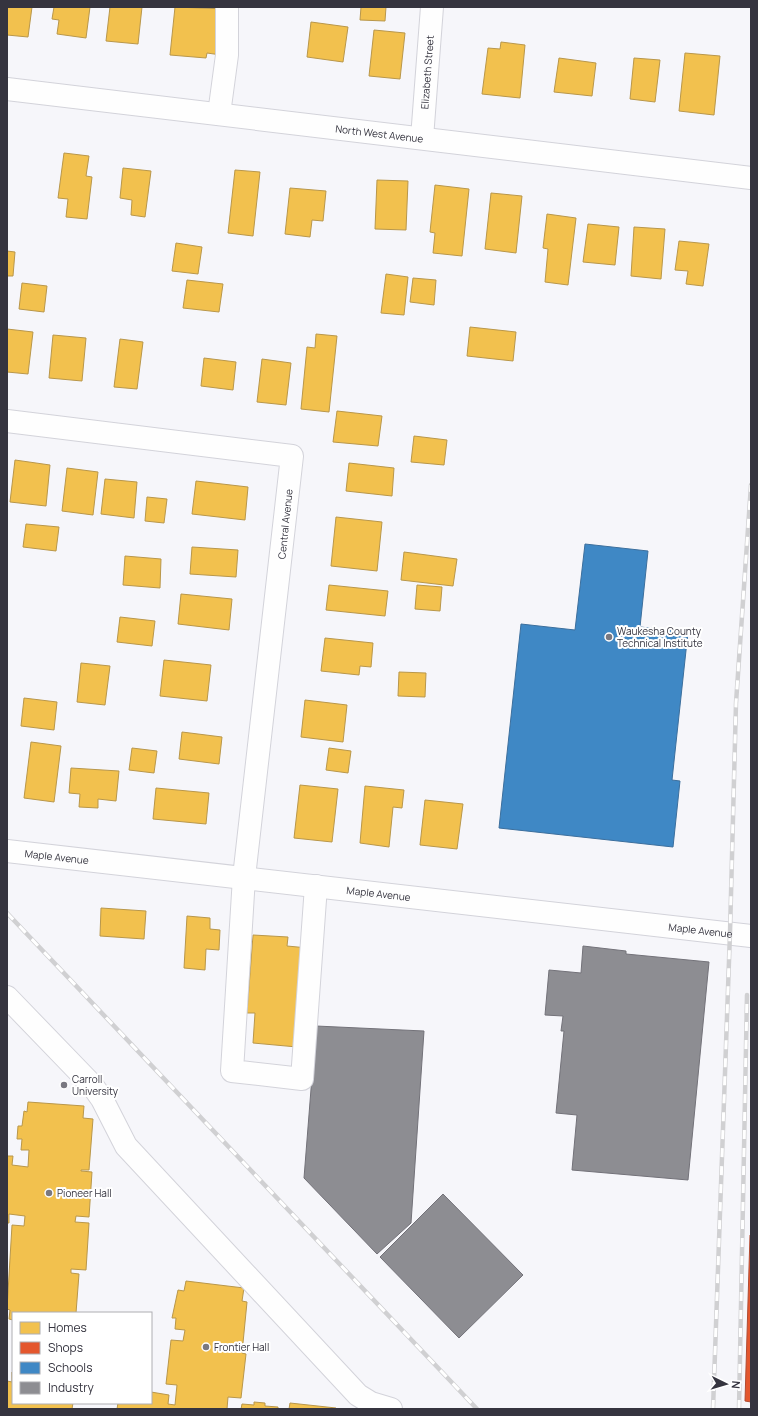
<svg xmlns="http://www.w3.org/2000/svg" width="758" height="1416" font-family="Manrope,sans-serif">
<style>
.homes{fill:#f2c14e;stroke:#b9974a}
.shops{fill:#e4572e;stroke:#b04c33}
.schools{fill:#3f88c5;stroke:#3c6f9d}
.industry{fill:#8d8d92;stroke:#737279}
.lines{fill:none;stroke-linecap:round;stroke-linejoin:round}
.minor-casing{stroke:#d3d3da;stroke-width:24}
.minor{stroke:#fefefe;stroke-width:22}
.rail-casing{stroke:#d0d0d2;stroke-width:4.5}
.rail{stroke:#fff;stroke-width:3;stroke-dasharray:9;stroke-linecap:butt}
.poi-dot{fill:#797880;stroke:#fff;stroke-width:1.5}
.labels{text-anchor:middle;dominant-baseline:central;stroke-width:4;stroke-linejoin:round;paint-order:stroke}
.street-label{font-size:10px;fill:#35343f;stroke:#fff}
.poi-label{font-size:10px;fill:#35343f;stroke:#fff;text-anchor:start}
</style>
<rect width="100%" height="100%" fill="#f6f6fa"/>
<g class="homes">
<path d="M7,7H32L28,37L7,35Z"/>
<path d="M54,7H90L86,38L57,34L59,20L52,19Z"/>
<path d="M110,7H142L138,44L106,41Z"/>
<path d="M175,7L226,9L221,55L207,53L206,58L170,55Z"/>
<path d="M361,7H386L385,21L360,20Z"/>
<path d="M311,22L348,27L343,62L307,57Z"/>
<path d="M374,30L405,33L400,79L369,76Z"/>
<path d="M501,42L525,45L520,98L482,94L488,48L500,49Z"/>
<path d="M685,53L720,56L714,115L679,111Z"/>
<path d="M559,58L596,63L592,96L554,92Z"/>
<path d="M634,58L660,60L655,102L630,99Z"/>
<path d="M64,153L89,156L86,176L92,177L87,219L66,217L68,199L58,198Z"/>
<path d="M123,168L151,171L145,217L131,215L132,200L120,198Z"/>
<path d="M235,170L260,172L253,236L228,233Z"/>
<path d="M377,180L408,181L406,230L375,229Z"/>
<path d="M435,185L469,189L462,256L433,253L435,233L430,232Z"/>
<path d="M290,188L326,191L323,221L312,220L310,237L285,234Z"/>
<path d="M491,193L522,196L516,253L485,249Z"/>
<path d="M547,214L576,218L568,285L545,282L548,249L543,248Z"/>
<path d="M588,224L619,227L615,265L583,262Z"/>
<path d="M634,227L665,229L661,279L631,276Z"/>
<path d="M679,241L709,244L703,286L686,284L688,271L675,270Z"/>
<path d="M176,243L202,247L198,274L172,271Z"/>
<path d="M7,251L15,252L13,276H7Z"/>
<path d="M386,274L408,277L404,315L381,313Z"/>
<path d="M413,278L436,280L434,305L410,302Z"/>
<path d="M187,280L223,284L219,312L183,308Z"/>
<path d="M22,283L47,286L44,312L19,309Z"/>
<path d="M470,327L516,332L513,361L467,356Z"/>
<path d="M7,329L33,332L28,374L7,372Z"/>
<path d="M316,334L337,336L329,412L301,409L307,347L315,348Z"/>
<path d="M53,335L86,338L82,381L49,378Z"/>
<path d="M120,339L143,342L137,389L114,387Z"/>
<path d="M204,358L236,362L233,390L201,386Z"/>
<path d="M262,359L291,363L286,405L257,402Z"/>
<path d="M337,411L382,416L378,446L333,442Z"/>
<path d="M414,436L447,440L444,465L411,462Z"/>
<path d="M15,460L50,465L46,506L10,502Z"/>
<path d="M349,463L394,468L392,496L346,491Z"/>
<path d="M67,468L98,472L93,515L62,511Z"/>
<path d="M105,479L137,482L134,518L101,514Z"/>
<path d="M196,481L248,487L245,520L192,514Z"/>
<path d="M147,497L167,499L164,523L145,521Z"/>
<path d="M336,517L382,522L377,571L331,566Z"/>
<path d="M26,524L59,527L56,551L23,547Z"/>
<path d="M192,547L238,550L236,577L190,574Z"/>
<path d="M404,552L457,559L453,586L401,580Z"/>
<path d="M125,556L161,559L160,588L123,585Z"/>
<path d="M329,585L388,591L385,616L326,610Z"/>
<path d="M417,585L442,587L440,611L415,609Z"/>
<path d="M181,594L232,599L229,630L178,624Z"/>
<path d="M120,617L155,621L152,646L117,642Z"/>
<path d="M325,638L373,643L371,667L360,666L359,675L321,671Z"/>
<path d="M164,660L211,665L207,701L160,696Z"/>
<path d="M81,663L110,666L105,705L77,702Z"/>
<path d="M399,672L426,673L425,697L398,696Z"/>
<path d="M24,698L57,702L54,730L21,726Z"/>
<path d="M305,700L347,705L343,742L301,737Z"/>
<path d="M182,732L222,737L219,764L179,759Z"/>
<path d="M31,742L61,746L54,802L24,798Z"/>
<path d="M132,748L157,751L154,773L129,770Z"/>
<path d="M329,748L351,751L348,773L326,770Z"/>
<path d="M71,768L119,771L116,801L98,799V808L79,807L80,794L69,793Z"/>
<path d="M300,785L338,789L332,842L294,838Z"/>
<path d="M365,786L404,790L402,808L393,807L389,847L360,843Z"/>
<path d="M156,788L209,793L206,824L153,819Z"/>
<path d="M425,800L463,804L457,849L420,845Z"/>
<path d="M101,908L146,911L144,939L100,936Z"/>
<path d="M187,916L210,918V929L220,930L219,950L206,949L205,970L184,968Z"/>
<path d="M253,935L288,937L287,946L308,948L297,1047L253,1043L255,1013H247Z"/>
<path d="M28,1102L84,1106L83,1118L93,1119L89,1170H81V1171L92,1172L89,1217L76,1216L75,1222L89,1223L86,1270L71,1269V1273L79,1274L76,1313H13V1320L9,1319L10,1310L7,1309L12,1225L24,1226L25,1216L9,1214V1223H7V1156H13L12,1165L28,1167L29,1150H21L22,1139H17L18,1126H22L24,1111L27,1112Z"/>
<path d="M186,1281L244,1288L242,1301L247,1302L242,1353L246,1354L241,1398L228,1397L227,1409H117L118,1403H151V1392L169,1395L168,1404L175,1405L177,1385L166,1384L171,1340L183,1341L185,1330L175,1329L176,1318H172L178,1290L184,1291Z"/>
<path d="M12,1372L13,1403H73L72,1409H7V1381L12,1382Z"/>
<path d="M254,1402L265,1403V1406L278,1407V1409H241L242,1404L254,1405Z"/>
<path d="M290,1403L336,1408L335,1409H289Z"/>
</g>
<path class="shops" d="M750,1235H751V1402L745,1401Z"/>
<path class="schools" d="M585,544L648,551L640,627L688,632L672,780L680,781L673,847L499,828L521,624L575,630Z"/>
<g class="industry">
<path d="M583,946L626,951V954L709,962L688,1180L572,1170L577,1115L556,1113L564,1031H561L563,1016L545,1015L549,970L581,973Z"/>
<path d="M316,1026L424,1031L411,1223L377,1254L304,1178Z"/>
<path d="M443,1194L523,1275L459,1338L380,1257Z"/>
</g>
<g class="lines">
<g class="minor-casing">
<g id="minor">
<path id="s1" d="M7,89L751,178"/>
<path d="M219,114L227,55V7"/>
<path id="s2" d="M422,138L432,7"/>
<path d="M7,421L292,456L244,877L232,1071L302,1079L316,886"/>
<path id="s3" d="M7,851L751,936"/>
<path d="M7,997L92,1085L102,1099L126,1146L358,1395L371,1403L391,1409"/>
</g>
</g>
<use href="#minor" class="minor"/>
<g class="rail-casing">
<g id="rail">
<path d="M7,913L477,1409"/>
<path d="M713,1409L730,933L736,703L751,485"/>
<path d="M739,1409L747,995"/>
</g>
</g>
<use href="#rail" class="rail"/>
</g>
<g class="poi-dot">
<circle cx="609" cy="637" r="4"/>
<circle cx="64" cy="1085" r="4"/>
<circle cx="49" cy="1193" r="4"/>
<circle cx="206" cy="1347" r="4"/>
</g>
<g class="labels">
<g class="street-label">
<text stroke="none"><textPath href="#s2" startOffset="66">Elizabeth Street</textPath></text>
<text stroke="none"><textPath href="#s1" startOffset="375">North West Avenue</textPath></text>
<text transform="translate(285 524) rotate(-84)">Central Avenue</text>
<text stroke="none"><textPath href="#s3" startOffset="50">Maple Avenue</textPath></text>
<text stroke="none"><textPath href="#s3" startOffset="374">Maple Avenue</textPath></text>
<text stroke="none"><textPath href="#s3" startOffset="698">Maple Avenue</textPath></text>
</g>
<g class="poi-label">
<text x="617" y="631">Waukesha County<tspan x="617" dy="12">Technical Institute</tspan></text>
<text x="72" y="1079">Carroll<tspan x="72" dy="12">University</tspan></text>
<text x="57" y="1193">Pioneer Hall</text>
<text x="214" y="1347">Frontier Hall</text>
</g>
</g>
<rect width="758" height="1416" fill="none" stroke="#35343f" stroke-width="16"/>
<rect x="12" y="1312" width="140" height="92" fill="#ffffff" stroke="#aeaeb2"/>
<rect x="20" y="1322" width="20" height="12" fill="#f2c14e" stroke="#aeaeb2"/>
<text x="48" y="1332" font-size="12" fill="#35343f">Homes</text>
<rect x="20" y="1342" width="20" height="12" fill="#e4572e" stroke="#aeaeb2"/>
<text x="48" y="1352" font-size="12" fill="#35343f">Shops</text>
<rect x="20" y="1362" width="20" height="12" fill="#3f88c5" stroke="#aeaeb2"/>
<text x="48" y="1372" font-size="12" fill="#35343f">Schools</text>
<rect x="20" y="1382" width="20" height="12" fill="#8d8d92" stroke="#aeaeb2"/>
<text x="48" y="1392" font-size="12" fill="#35343f">Industry</text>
<g transform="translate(726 1384) rotate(95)" stroke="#ffffff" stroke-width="3" paint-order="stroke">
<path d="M0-3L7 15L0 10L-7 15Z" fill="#35343f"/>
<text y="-6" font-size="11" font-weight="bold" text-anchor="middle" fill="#35343f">N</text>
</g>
</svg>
